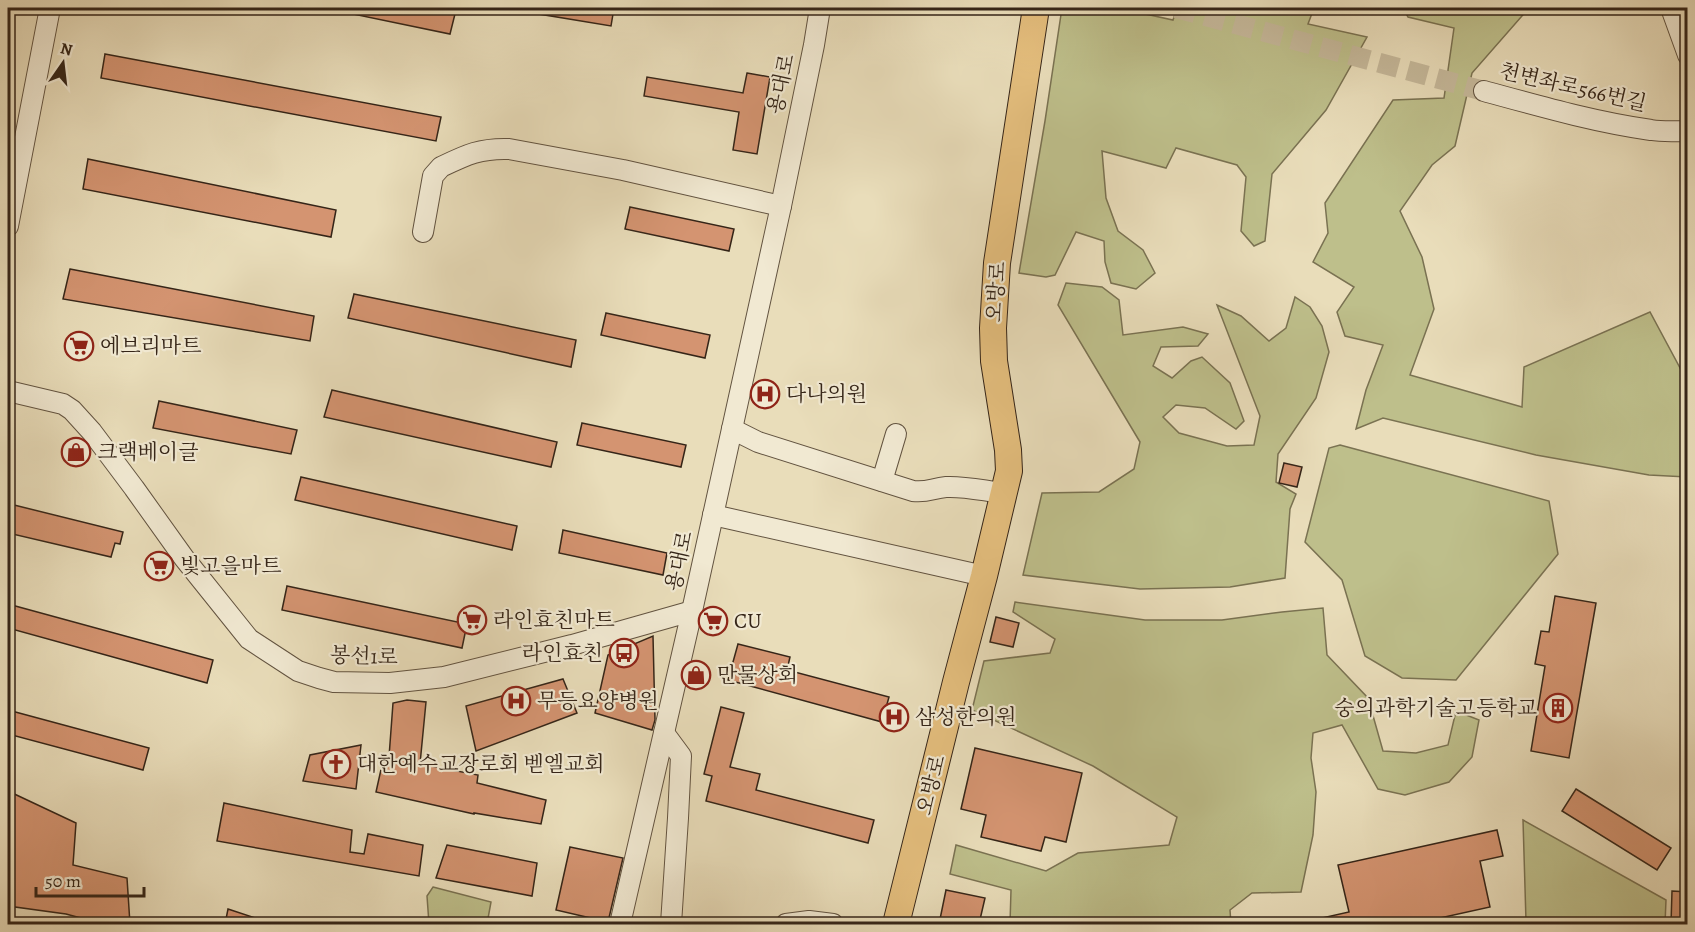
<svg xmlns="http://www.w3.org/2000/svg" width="1695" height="932" font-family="Alegreya,'Noto Serif KR',serif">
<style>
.green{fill:#bebf8b;stroke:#7a7252;stroke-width:1.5}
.building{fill:#d49471;stroke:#352518;stroke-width:1.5}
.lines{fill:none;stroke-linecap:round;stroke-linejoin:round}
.minor-tunnel{stroke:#c5b89a;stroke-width:20;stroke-dasharray:20 10;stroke-linecap:butt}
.minor-casing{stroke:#625340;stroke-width:22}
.major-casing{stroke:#352518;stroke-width:28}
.minor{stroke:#f1e9d2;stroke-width:20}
.major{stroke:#e4be7d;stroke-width:26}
.labels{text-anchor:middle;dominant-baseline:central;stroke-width:4.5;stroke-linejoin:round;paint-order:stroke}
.street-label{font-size:21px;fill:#352518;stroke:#f1e9d2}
.poi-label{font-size:21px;fill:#352518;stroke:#f1e9d2;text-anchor:start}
</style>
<rect width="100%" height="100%" fill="#e9ddba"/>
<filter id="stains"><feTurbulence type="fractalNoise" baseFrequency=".00333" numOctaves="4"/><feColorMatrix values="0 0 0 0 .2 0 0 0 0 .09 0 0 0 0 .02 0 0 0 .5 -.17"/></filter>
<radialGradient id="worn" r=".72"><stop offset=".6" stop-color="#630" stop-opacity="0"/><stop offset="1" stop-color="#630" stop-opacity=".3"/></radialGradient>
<g class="green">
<path d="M1062,8H1118L1173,20L1177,8H1314L1308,24L1367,37L1326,110L1272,174L1265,241L1254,246L1241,231L1246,177L1237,165L1176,148L1166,168L1102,151L1106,198L1118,231L1143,250L1155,273L1136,289L1111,283L1105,262L1104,241L1076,232L1055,275L1046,277L1019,273L1045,121Z"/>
<path d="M1403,8H1529L1472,73L1455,146L1432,165L1400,211L1422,257L1434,309L1410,375L1522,407L1524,367L1650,312L1687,381V477L1649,475L1536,455L1383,418L1356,429L1366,390L1383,345L1345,336L1337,312L1354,287L1313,262L1328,233L1325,203L1393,100L1444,98L1454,28L1408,17Z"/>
<path d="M1066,283L1102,287L1119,300L1123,335L1183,327L1208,334L1198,346L1161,347L1153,366L1172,378L1191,361L1202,357L1230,383L1244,421L1236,429L1205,408L1176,405L1163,417L1179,433L1227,446L1254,445L1260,416L1217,305L1241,316L1269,341L1286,328L1295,297L1310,307L1322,326L1329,352L1316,398L1278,454L1276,482L1296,494L1290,509L1285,578L1230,587L1140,589L1023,575L1042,493L1099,492L1134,469L1140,442L1058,305Z"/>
<path d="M1340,445L1549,501L1558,554L1456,680L1402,678L1365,656L1342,580L1305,542L1329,448Z"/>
<path d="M1015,602L1145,620H1222L1282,612L1323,608L1327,655L1368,698L1383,751L1416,753L1448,745L1456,711L1479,720L1472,757L1449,782L1405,795L1378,789L1342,725L1313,733L1311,758L1316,792L1313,835L1301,892L1252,893L1230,910L1231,924H1010L1011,890L950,874L956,845L1046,871L1078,853L1169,845L1177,817L1093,766L972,710L984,661L1050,653L1055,639L1013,612Z"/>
<path d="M1523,820L1666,900L1665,924H1528L1526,921Z"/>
<path d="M433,887L491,902L487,924H429L427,896Z"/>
</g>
<g class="building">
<path d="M348,8H441L456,10L450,34L348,13Z"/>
<path d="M539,8H614L611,26L539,14Z"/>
<path d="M105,54L441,117L436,141L101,78Z"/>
<path d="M747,73L770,77L757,154L733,150L739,112L644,96L647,77L743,93Z"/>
<path d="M88,159L336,210L331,237L83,189Z"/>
<path d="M630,207L734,229L729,251L625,229Z"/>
<path d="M70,269L314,316L310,341L63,299Z"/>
<path d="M354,294L576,340L571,367L348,318Z"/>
<path d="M606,313L710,335L705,358L601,335Z"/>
<path d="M332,390L557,442L551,467L324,417Z"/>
<path d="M159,401L297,430L291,454L153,428Z"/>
<path d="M582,423L686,445L681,467L577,445Z"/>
<path d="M1284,463L1302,467L1297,487L1279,483Z"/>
<path d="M301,477L517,526L512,550L295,500Z"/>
<path d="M10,504L123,532L120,544L115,543L111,557L8,533V515Z"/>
<path d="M563,530L667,553L663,575L559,553Z"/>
<path d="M287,586L467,624L462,648L282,610Z"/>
<path d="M1555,596L1596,603L1569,758L1531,751L1545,666L1535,664L1541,631L1549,632Z"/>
<path d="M8,604L213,660L207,683L8,628Z"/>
<path d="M996,617L1019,623L1013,647L990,642Z"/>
<path d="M653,636L655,720L652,730L595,713L608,655Z"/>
<path d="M738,644L790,657L787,670L889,697L882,722L728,680Z"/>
<path d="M563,679L577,713L476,751L466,706Z"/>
<path d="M407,700L426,702L420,764L478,775L477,783L546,800L541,824L474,813V814L376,792L384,756L389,757L393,703Z"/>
<path d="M721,707L744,713L730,767L760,774L756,790L874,820L868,843L706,801L712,776L704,774Z"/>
<path d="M8,710L149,748L143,770L8,734Z"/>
<path d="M361,745L356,789L303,781L310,755Z"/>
<path d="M975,748L1082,773L1066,842L1045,837L1041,851L981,837L986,815L961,809Z"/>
<path d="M1576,789L1671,848L1657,870L1562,811Z"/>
<path d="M8,791L76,823L73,865L127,878L130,924H103L66,914L8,906Z"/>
<path d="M224,803L352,830L350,852L364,854L368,834L423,845L419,876L217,841Z"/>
<path d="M1497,830L1503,856L1480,861L1490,907L1413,924H1314L1313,920L1349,912L1338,865Z"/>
<path d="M447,845L537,863L532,896L436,878Z"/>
<path d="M570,847L623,858L608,922L556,910Z"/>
<path d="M946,890L985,898L979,924H939Z"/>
<path d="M1672,891L1688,892V924H1671Z"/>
<path d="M228,909L267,922V924H225Z"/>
</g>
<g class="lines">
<path class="minor-tunnel" d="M1176,8L1484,91"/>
<g class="minor-casing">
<g id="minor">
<path d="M1671,8L1688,55"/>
<path d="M1484,91C1539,106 1594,122 1651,130C1663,132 1675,131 1688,131"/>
<path d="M8,226L50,8"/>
<path d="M423,232L433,176L441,167C466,155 480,148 509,149L623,170L781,206"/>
<path d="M8,391L63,404L72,410L92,432L134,488L184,558L249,639L298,671L319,678L334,682L390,683L444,677L572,645L692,611"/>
<path d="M732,429L758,442L913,491C927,493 933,488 946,487C965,486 985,491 1004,493"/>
<path d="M882,481L896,434"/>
<path d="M713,515L984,576"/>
<path d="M664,733L681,756L678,818L671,924"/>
<path d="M620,924L692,611L781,206L814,45L820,8"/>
<path d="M786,924L809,921L833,924"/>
</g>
</g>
<g class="major-casing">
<path id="major" d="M896,924L956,682L984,576L1009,471L1008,450L994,361L993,328L997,263L1036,8"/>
</g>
<use href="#minor" class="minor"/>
<use href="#major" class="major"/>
</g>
<defs>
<g id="supermarket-ring" transform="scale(1.5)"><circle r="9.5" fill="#f1e9d2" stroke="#8f2418" stroke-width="1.5"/><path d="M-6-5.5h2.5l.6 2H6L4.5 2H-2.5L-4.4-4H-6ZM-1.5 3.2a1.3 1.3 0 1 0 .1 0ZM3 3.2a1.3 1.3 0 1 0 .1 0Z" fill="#8f2418"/></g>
<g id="hospital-ring" transform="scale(1.5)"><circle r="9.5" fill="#f1e9d2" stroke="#8f2418" stroke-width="1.5"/><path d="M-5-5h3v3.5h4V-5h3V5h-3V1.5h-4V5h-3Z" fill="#8f2418"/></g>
<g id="shop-ring" transform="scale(1.5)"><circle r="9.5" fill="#f1e9d2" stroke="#8f2418" stroke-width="1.5"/><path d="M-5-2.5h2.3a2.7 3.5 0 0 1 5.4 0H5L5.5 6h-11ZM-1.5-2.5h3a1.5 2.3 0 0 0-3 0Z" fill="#8f2418"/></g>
<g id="bus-ring" transform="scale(1.5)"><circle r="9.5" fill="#f1e9d2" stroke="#8f2418" stroke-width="1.5"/><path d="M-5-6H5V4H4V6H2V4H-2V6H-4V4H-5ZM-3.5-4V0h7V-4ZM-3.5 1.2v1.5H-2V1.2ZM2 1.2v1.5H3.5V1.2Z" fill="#8f2418"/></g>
<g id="building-ring" transform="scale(1.5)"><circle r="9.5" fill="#f1e9d2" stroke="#8f2418" stroke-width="1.5"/><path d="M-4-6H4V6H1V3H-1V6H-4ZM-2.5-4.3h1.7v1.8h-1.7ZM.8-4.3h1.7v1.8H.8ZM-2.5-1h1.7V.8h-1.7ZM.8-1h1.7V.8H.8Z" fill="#8f2418"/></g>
<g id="church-ring" transform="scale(1.5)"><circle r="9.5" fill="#f1e9d2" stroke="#8f2418" stroke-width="1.5"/><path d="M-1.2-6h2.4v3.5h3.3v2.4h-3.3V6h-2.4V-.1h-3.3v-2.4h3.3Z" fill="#8f2418"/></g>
</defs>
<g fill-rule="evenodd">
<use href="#supermarket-ring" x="79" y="346"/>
<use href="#hospital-ring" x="765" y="394"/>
<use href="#shop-ring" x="76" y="452"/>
<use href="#supermarket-ring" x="159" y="566"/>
<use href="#supermarket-ring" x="472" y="620"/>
<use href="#supermarket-ring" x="713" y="621"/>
<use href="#bus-ring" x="624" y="653"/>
<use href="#shop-ring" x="696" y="675"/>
<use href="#hospital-ring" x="516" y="701"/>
<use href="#building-ring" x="1558" y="708"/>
<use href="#hospital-ring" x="894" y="717"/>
<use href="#church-ring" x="336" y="764"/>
</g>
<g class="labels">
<g class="street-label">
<text transform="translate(781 84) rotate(-78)">용대로</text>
<text transform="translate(1573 87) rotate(13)">천변좌로566번길</text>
<text transform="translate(996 292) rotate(-86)">오방로</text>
<text transform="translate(679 561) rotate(-78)">용대로</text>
<text transform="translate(364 656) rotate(2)">봉선1로</text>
<text transform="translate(931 785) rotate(-76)">오방로</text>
</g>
<g class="poi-label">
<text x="100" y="346">에브리마트</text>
<text x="786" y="394">다나의원</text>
<text x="97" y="452">크랙베이글</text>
<text x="180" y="566">빛고을마트</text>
<text x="493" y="620">라인효친마트</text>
<text x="734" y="621">CU</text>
<text x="603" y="653" text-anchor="end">라인효친</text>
<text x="717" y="675">만물상회</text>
<text x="537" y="701">무등요양병원</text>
<text x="1537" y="708" text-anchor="end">숭의과학기술고등학교</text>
<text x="915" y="717">삼성한의원</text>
<text x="357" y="764">대한예수교장로회 벧엘교회</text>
</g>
</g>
<rect width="1695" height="932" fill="none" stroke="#e9ddba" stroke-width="30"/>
<rect x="9" y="9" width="1677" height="914" fill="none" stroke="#352518" stroke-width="3"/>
<rect x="15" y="15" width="1665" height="902" fill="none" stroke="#352518" stroke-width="1.5"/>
<g transform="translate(63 63) rotate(14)" stroke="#f1e9d2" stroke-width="4.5" paint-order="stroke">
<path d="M0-4.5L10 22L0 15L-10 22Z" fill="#352518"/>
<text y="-9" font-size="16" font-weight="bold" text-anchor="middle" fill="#352518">N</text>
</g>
<path d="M36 887v9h108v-9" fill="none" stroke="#352518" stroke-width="3"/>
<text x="45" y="887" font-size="18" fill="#352518" stroke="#f1e9d2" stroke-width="4.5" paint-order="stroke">50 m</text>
<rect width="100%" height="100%" filter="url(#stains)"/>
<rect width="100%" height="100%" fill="url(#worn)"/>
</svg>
